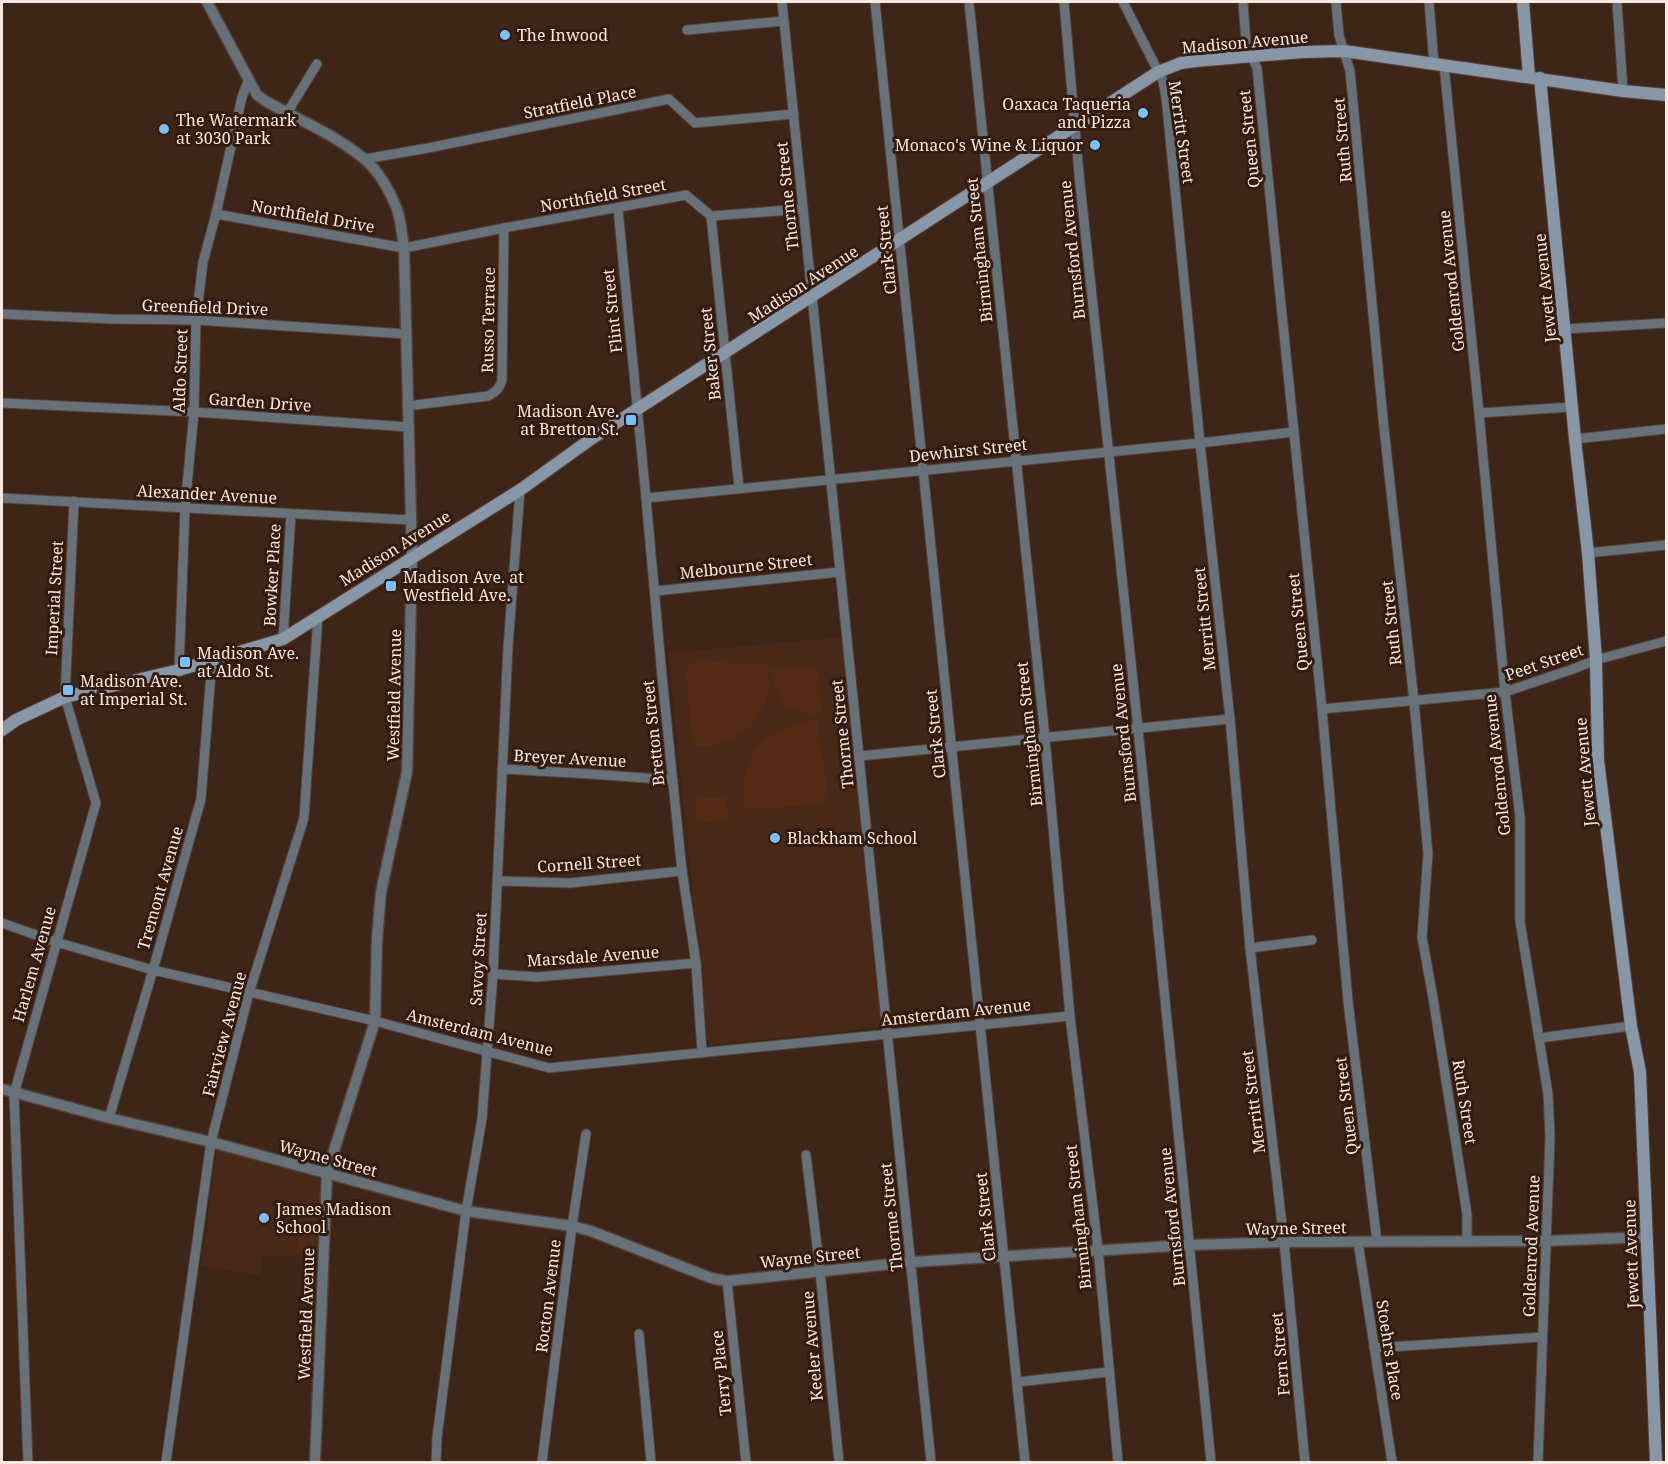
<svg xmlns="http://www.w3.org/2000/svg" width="1668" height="1464" font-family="'Noto Serif',serif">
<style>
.built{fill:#482918}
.green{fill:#532a13}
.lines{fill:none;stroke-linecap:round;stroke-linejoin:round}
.minor-casing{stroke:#574034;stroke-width:11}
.tertiary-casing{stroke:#574034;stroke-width:13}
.secondary-casing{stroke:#574034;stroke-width:14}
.minor{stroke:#66717a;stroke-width:9}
.tertiary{stroke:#66717a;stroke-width:10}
.secondary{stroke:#8797a7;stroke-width:12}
.poi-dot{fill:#7cbef9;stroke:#331b0f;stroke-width:2}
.labels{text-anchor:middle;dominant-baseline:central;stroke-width:6;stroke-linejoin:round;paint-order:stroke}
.poi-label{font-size:16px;fill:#f9e8df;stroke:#331b0f;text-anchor:start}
.street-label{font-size:16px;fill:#f9e8df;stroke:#331b0f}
</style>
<rect width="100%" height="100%" fill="#3d2518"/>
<g class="built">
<path d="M842,637L881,1026L879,1028L710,1045L708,1043L668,653Z"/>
<path d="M220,1149L321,1177L318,1257L276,1255L275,1258L263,1256L260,1275L201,1266L217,1152Z"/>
</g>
<g class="green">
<path d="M714,662L767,665C768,672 770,680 769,688C764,726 730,752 692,745L686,669L690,663Z"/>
<path d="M811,666L817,668L819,673L822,712C792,720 774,696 771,670Z"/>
<path d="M805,721H817L828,795C827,800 825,802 820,804L784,807L745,808C736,761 761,732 805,721Z"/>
<path d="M726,797L728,821L697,823L695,799Z"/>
<path d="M298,1237L313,1238V1253L296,1252Z"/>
</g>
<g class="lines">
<g class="minor-casing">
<g id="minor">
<path d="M782,2L931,1462"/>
<path d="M875,2L1025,1462"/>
<path d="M969,2L1045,738L1070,1016L1098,1249L1118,1462"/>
<path d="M1064,2L1079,174L1138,728L1211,1462"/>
<path d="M1123,2L1163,81L1166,97L1200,443L1230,719L1250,948L1284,1242L1305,1462"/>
<path d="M1243,2L1246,44L1257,68L1322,709L1348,1001L1377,1242"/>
<path d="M1336,2L1339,35L1350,71L1383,419L1414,701L1428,853L1422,937L1433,998L1467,1214V1241"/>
<path d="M1429,2L1434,64"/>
<path d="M1617,2L1623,91"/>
<path d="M687,30L784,21"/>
<path d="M1444,65L1479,413L1505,692L1520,817V921L1548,1094L1550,1137L1538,1462"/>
<path d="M287,113L317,64"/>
<path d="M365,159L428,148L669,99L695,123L794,114"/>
<path d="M618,209L646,498L662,676L682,871L696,963L702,1053"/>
<path d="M216,214L404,248L504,228L686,195L711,216L803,209"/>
<path d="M711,216L739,488"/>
<path d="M2,314L113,319L196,320L406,334"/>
<path d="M1565,329L1666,323"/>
<path d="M2,403L194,412L409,427"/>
<path d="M407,406L488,396C496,392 500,388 502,380L504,228"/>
<path d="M1479,413L1572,407"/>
<path d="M1575,439L1666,429"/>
<path d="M2,498L411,520"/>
<path d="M646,498L1200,443L1294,432"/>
<path d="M1588,553L1666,545"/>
<path d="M655,591L840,572"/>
<path d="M283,639L291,514"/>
<path d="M179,670L185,507L194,412L196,320L203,262L216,214L242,97L249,79"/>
<path d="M1322,709L1505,692L1573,669L1596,660L1666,641"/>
<path d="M860,756L1230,719"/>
<path d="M502,769L590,774L673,780"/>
<path d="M498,881L570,883L682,871"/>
<path d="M2,923L56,942L153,970L375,1021L549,1068L1070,1016"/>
<path d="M1250,948L1312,940"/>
<path d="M493,974L538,977L696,963"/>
<path d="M1539,1038L1631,1026"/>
<path d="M109,1118L153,970L201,799L212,661"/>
<path d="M806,1155L820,1271L839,1462"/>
<path d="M1358,1242L1392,1462"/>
<path d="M727,1281L746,1462"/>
<path d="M639,1334L651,1462"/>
<path d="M1374,1348L1542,1337"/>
<path d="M1017,1382L1109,1372"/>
<path d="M28,1462L14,1094L96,803L65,697L74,501"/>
<path d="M166,1462L211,1142L249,993L304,818L318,616"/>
<path d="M436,1462L437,1438L466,1211L482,1119L493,974L508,647L520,490"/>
<path d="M542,1462L572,1226L586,1134"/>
</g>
</g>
<g class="tertiary-casing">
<g id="tertiary">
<path d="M207,2L257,95L267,102C298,119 335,135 363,158C379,171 391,193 398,212C401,223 402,236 404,248L412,556L407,772L381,892L377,939L375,1021L327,1173L315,1462"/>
<path d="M2,1089L109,1118L211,1142L466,1211L572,1226L591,1231L711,1278L727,1281L911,1262L1189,1245L1284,1242L1545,1241L1647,1237"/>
</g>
</g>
<g class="secondary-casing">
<g id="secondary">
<path d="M1523,2L1529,76"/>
<path d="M1540,78L1575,439L1588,553L1596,660L1598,760L1631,1026L1640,1072L1656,1462"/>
<path d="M2,730L16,720L65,697L179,670L283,639L520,490L591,439L1158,72L1181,63L1195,61L1303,52L1344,51L1623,91L1666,95"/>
</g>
</g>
<use href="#minor" class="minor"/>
<use href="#tertiary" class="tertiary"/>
<use href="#secondary" class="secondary"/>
</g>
<g class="poi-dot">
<circle cx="505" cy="35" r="6"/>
<circle cx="1143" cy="113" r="6"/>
<circle cx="164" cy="129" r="6"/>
<circle cx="1095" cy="145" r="6"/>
<rect x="625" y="414" width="12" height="12" rx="3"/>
<rect x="385" y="580" width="12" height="12" rx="3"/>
<rect x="179" y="656" width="12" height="12" rx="3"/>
<rect x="62" y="684" width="12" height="12" rx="3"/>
<circle cx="775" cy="838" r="6"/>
<circle cx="264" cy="1218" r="6"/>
</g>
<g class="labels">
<g class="poi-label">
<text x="517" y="35">The Inwood</text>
<text x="1131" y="104" text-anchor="end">Oaxaca Taqueria<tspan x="1131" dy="18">and Pizza</tspan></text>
<text x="176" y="120">The Watermark<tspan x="176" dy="18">at 3030 Park</tspan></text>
<text x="1083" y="145" text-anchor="end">Monaco's Wine &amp; Liquor</text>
<text x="619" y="411" text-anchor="end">Madison Ave.<tspan x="619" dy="18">at Bretton St.</tspan></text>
<text x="403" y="577">Madison Ave. at<tspan x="403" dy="18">Westfield Ave.</tspan></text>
<text x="197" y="653">Madison Ave.<tspan x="197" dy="18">at Aldo St.</tspan></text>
<text x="80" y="681">Madison Ave.<tspan x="80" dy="18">at Imperial St.</tspan></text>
<text x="787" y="838">Blackham School</text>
<text x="276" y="1209">James Madison<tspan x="276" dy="18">School</tspan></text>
</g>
<g class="street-label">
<text transform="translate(1245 42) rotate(-5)">Madison Avenue</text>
<text transform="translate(580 102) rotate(-11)">Stratfield Place</text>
<text transform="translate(1182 132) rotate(82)">Merritt Street</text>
<text transform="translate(1249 139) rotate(-96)">Queen Street</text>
<text transform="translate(1342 140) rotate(-95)">Ruth Street</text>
<text transform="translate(603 195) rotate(-10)">Northfield Street</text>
<text transform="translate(787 196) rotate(-96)">Thorme Street</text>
<text transform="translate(313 216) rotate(10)">Northfield Drive</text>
<text transform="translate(886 250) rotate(-96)">Clark Street</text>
<text transform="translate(979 250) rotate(-96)">Birmingham Street</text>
<text transform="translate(1072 250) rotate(-96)">Burnsford Avenue</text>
<text transform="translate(1451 281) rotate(-96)">Goldenrod Avenue</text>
<text transform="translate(803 284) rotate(-33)">Madison Avenue</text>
<text transform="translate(1545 288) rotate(-96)">Jewett Avenue</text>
<text transform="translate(205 307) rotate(2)">Greenfield Drive</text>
<text transform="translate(612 311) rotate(-96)">Flint Street</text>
<text transform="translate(488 320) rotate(-89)">Russo Terrace</text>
<text transform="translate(710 354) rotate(-96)">Baker Street</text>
<text transform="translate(180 371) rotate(-88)">Aldo Street</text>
<text transform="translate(260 402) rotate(4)">Garden Drive</text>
<text transform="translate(968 450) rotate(-6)">Dewhirst Street</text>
<text transform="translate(207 494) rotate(3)">Alexander Avenue</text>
<text transform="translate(395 548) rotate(-32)">Madison Avenue</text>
<text transform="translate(746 566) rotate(-6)">Melbourne Street</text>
<text transform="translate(272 575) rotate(-87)">Bowker Place</text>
<text transform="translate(54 598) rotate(-87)">Imperial Street</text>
<text transform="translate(1204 619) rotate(-96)">Merritt Street</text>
<text transform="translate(1298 622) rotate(-96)">Queen Street</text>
<text transform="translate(1391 623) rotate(-96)">Ruth Street</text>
<text transform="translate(1544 662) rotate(-19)">Peet Street</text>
<text transform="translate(394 695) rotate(-89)">Westfield Avenue</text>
<text transform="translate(653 733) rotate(-96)">Bretton Street</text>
<text transform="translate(1123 733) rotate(-96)">Burnsford Avenue</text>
<text transform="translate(842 734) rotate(-96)">Thorme Street</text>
<text transform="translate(935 734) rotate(-96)">Clark Street</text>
<text transform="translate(1029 734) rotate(-96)">Birmingham Street</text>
<text transform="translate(570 758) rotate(3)">Breyer Avenue</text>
<text transform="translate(1497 765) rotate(-96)">Goldenrod Avenue</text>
<text transform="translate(1585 772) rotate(-95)">Jewett Avenue</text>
<text transform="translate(589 863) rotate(-4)">Cornell Street</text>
<text transform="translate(160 888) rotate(-74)">Tremont Avenue</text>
<text transform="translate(593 956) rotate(-4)">Marsdale Avenue</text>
<text transform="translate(478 959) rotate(-87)">Savoy Street</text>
<text transform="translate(34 964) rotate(-74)">Harlem Avenue</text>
<text transform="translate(956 1012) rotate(-6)">Amsterdam Avenue</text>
<text transform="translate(480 1032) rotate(14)">Amsterdam Avenue</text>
<text transform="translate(224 1034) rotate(-75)">Fairview Avenue</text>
<text transform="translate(1253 1102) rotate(-97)">Merritt Street</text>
<text transform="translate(1465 1102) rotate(81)">Ruth Street</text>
<text transform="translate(1346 1106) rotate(-97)">Queen Street</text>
<text transform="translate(328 1158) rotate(15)">Wayne Street</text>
<text transform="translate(891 1217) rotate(-96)">Thorme Street</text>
<text transform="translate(985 1217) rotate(-96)">Clark Street</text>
<text transform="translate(1078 1217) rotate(-96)">Birmingham Street</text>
<text transform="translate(1172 1217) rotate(-96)">Burnsford Avenue</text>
<text transform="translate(1296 1228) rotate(-1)">Wayne Street</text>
<text transform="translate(1531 1246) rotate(-88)">Goldenrod Avenue</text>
<text transform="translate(1631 1254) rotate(-92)">Jewett Avenue</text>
<text transform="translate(810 1257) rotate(-6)">Wayne Street</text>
<text transform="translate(548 1296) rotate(-83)">Rocton Avenue</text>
<text transform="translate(306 1314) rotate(-88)">Westfield Avenue</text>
<text transform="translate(812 1346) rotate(-95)">Keeler Avenue</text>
<text transform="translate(1390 1350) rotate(81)">Stoehrs Place</text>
<text transform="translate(1280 1354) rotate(-95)">Fern Street</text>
<text transform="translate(721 1373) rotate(-96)">Terry Place</text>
</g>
</g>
<rect width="1668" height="1464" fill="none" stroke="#f9e8df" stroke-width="6"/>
</svg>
